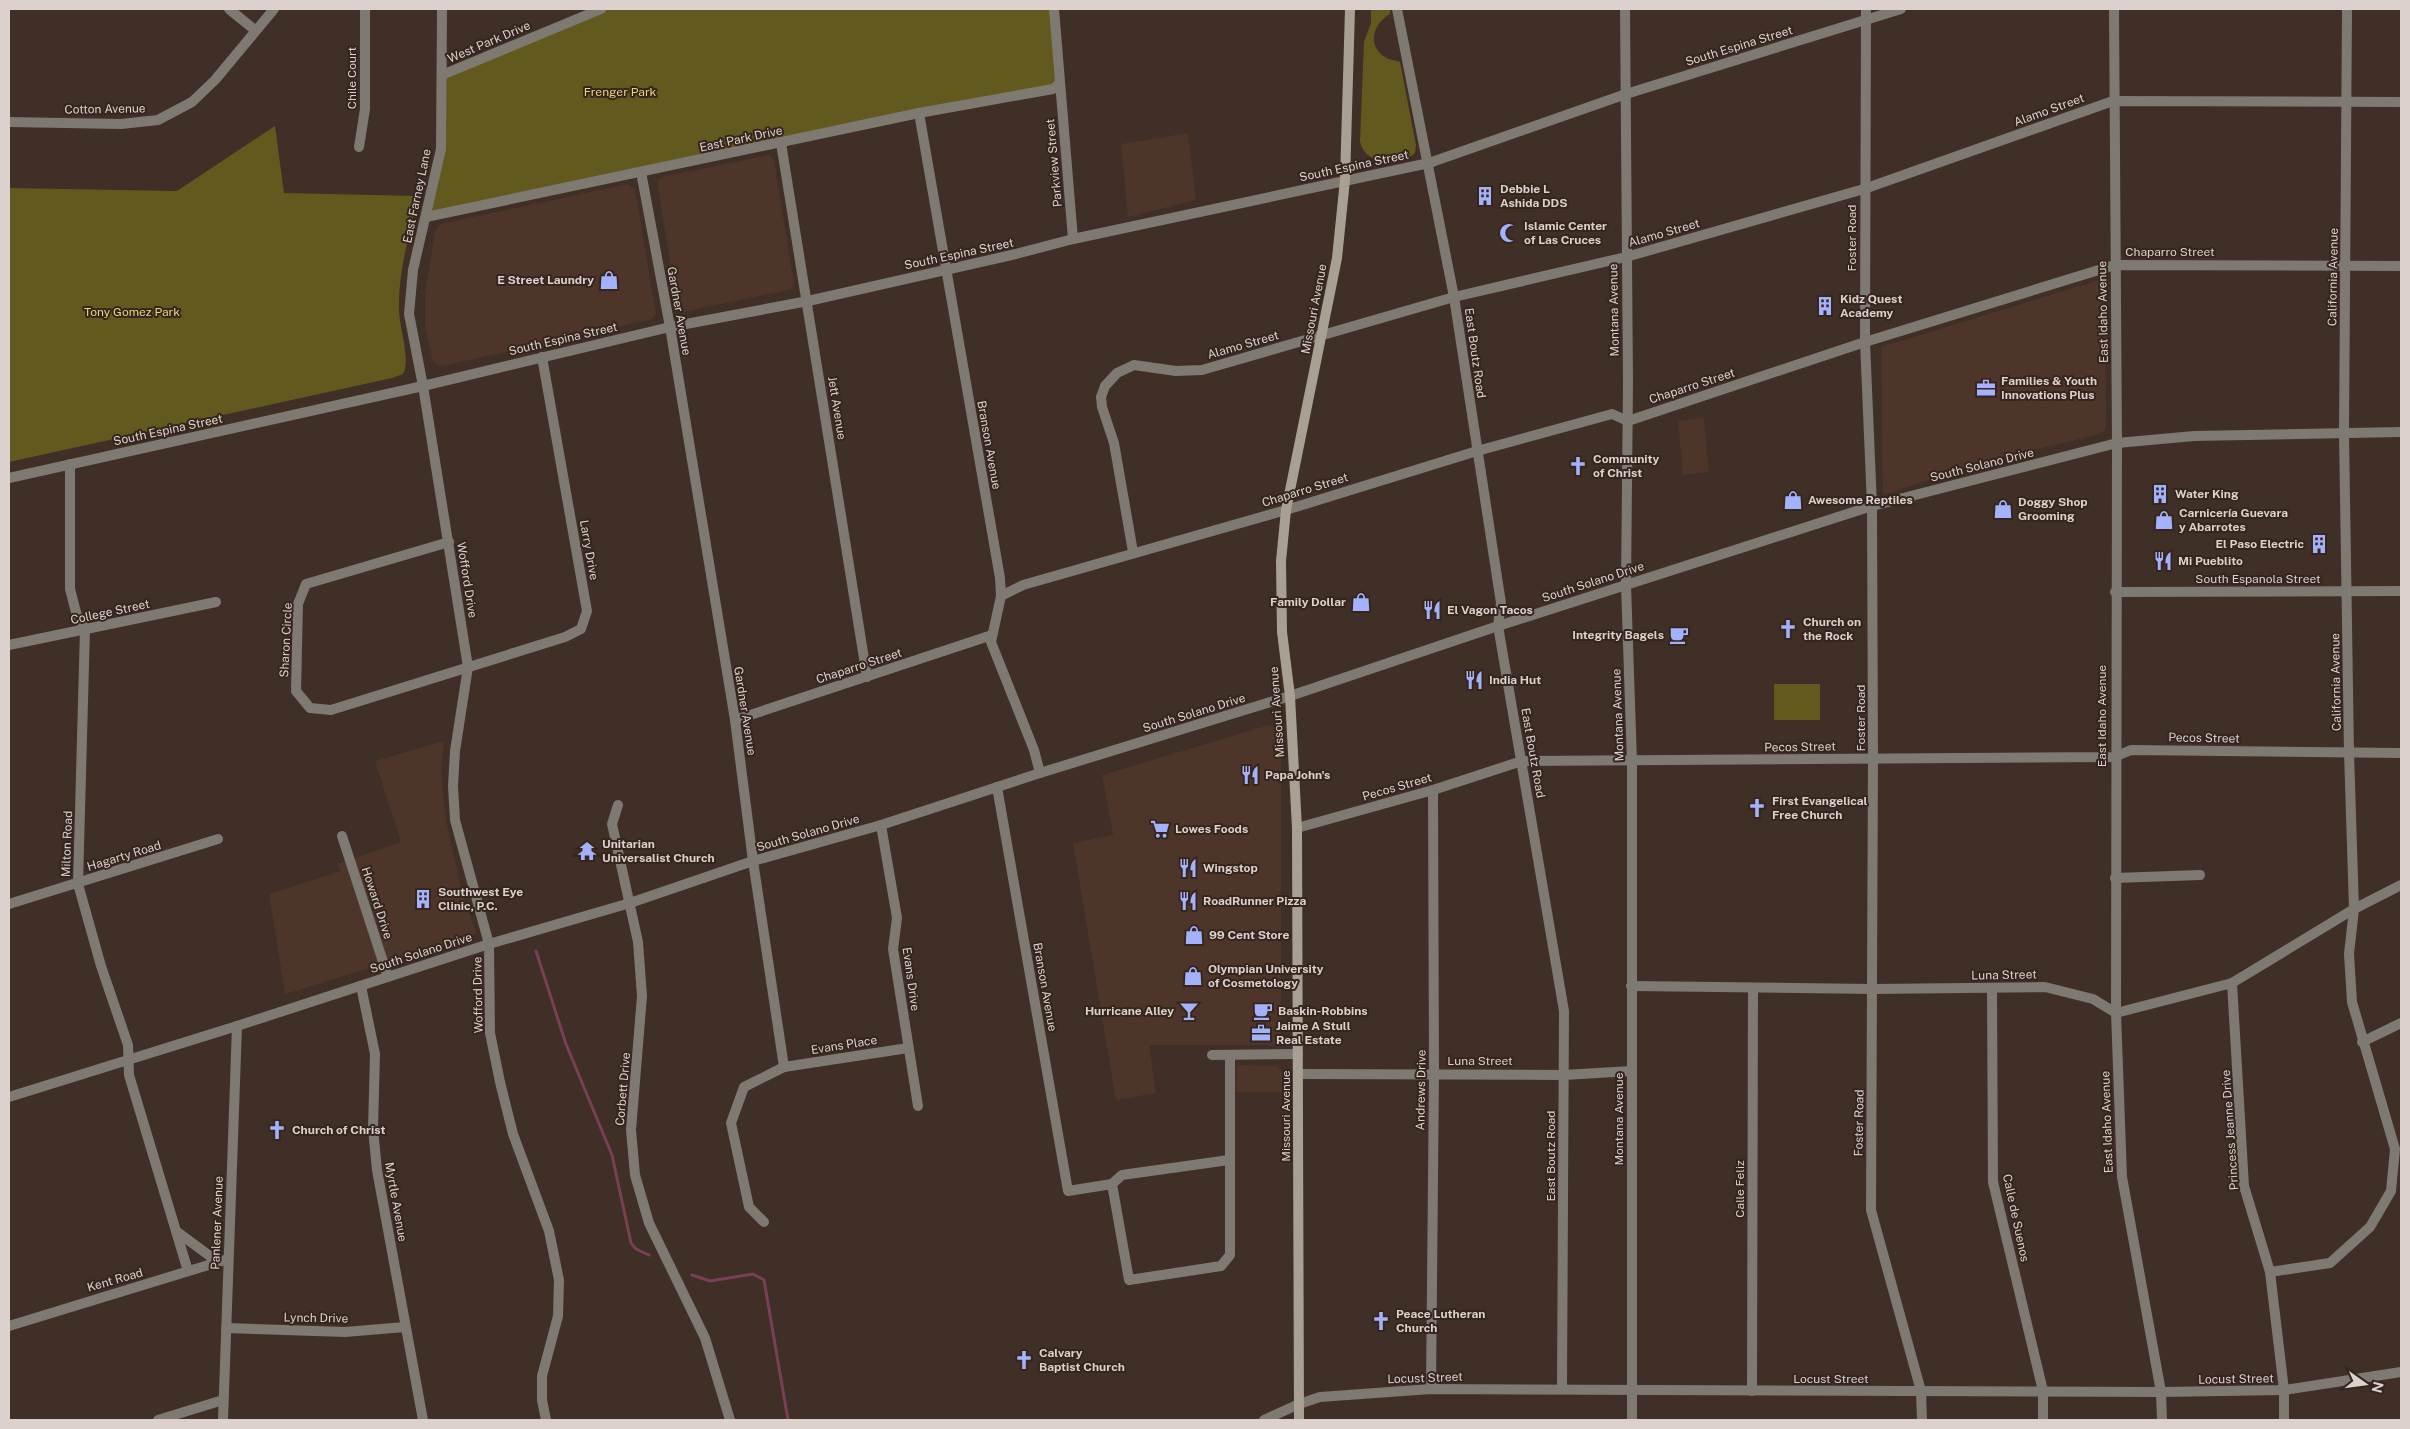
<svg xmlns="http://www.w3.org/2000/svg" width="2410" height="1429" font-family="'Public Sans',sans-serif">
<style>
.built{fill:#4d352a}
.green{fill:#62591f}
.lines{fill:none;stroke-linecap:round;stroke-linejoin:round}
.stream{stroke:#793f57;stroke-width:3}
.minor{stroke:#7e7971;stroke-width:10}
.tertiary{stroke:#7e7971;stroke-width:10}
.secondary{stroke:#a9a094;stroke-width:10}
.labels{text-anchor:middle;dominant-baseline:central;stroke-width:4;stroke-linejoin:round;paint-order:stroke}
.street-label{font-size:12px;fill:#dcd1cc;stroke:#35251d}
.park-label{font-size:12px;fill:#e6d77a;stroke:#35251d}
.poi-label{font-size:12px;font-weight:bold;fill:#dcd1cc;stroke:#35251d;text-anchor:start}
</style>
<rect width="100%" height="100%" fill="#3f2f26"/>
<g class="built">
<path d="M1188,133L1196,200L1128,217L1121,144Z"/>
<path d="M769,155L774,160L794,284L793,289L678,313L657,181L661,177Z"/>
<path d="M628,184L635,189L656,314L653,319L447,365L441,366L433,362L425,328V294L435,232L440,224Z"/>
<path d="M2099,280L2105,282L2106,429L2100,434L1991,460L1883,495L1881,347Z"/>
<path d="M1704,418L1709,472L1683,475L1678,421Z"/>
<path d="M1269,725L1274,727L1279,735L1281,762V1041L1275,1045H1149L1156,1093L1116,1100L1073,843L1113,835L1102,775Z"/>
<path d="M444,741L441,772L446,820L462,892L476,933L471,937L285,994L269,894L341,871L337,864L401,842L375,761Z"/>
<path d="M1237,1065L1277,1066L1282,1072V1092H1236Z"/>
</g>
<g class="green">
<path d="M604,9H1054L1059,84L426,217L441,149L442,75Z"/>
<path d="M1371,9H1390V14C1374,23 1366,45 1385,57C1389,60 1395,60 1400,62L1416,145L1415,153C1401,166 1364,166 1360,141L1364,42L1371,23Z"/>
<path d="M275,126L284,193L418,196C410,233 398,271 399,309C399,327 411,360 403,374L392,378L9,462V188L177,191Z"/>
<rect x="1774" y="684" width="46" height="36"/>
</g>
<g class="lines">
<g class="stream">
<path d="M536,951L566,1044L612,1155L631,1243L636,1249L649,1255"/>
<path d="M692,1275L710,1281L753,1274L764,1280L788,1420"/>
</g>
<g class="minor">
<path d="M229,9L255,30"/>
<path d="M442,9L441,149L413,270L409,314L423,386L468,667L455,751L453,786L455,820L489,944L490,1033L500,1082L513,1134L549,1231L559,1280L558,1316L542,1376V1400L546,1420"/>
<path d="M1054,9L1073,239"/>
<path d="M1397,9L1454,297L1501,603L1498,626L1564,1011L1562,1389"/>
<path d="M1625,9L1628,383L1626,585L1632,762V1420"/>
<path d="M1866,9L1865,342L1872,506L1873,758L1871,1210L1921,1391L1922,1420"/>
<path d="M442,75L601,9"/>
<path d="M919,113L1000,578L1001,596L991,642L1034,750L1040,773"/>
<path d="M9,122L121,124L158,120L192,102L215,80L274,9"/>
<path d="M781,143L867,677"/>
<path d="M359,147L365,109V9"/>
<path d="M641,172L670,327L735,720L753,861L784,1067L744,1087L731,1123L749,1207L764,1222"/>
<path d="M426,217L919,113L1053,89L1059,84"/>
<path d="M70,464V589L77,616L85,629L78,884L101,966L128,1045L129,1075L188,1271"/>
<path d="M449,542L306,584L298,604L296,691L310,708L331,710L565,637L581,629L587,611L542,357"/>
<path d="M1133,552L1114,443L1102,407L1101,397L1105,386L1117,373L1134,365L1176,371L1202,370L1454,297L1626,257L1864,189L2113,101L2401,102"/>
<path d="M2115,592L2401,591"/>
<path d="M1001,596L1023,585L1286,510L1477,451L1612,414L1628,421L1865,342L2115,265L2401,266"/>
<path d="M9,645L216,602"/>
<path d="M735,720L992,635"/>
<path d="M997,787L1068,1191L1112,1184L1129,1280L1221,1266L1230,1255V1056"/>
<path d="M618,805L612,824L638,942L642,996L631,1130L635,1175L649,1223L705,1338L730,1420"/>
<path d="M881,825L897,918L893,949L918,1106"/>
<path d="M1297,828L1433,790L1522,761L2114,757L2131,750L2401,753"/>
<path d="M342,836L388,977"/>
<path d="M2115,878L2200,875"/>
<path d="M9,904L218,839"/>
<path d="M2232,983L2244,1186L2270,1272L2284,1390V1420"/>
<path d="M361,986L375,1054L373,1129L377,1170L423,1420"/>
<path d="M1631,986L1873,989L2045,987L2093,999L2116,1013L2232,983L2354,909L2401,885"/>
<path d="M1992,988L1993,1182L2043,1391V1420"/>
<path d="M2362,1042L2401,1023"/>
<path d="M1212,1055L1298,1054"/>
<path d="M784,1067L908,1048"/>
<path d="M1298,1074L1564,1075L1631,1071"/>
<path d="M1112,1184L1122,1175L1229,1160"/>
<path d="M176,1231L218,1262"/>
<path d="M2270,1272L2330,1263L2370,1227L2391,1191L2395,1149L2352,1002L2349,954L2354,909L2349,752L2344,433L2347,9"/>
<path d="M9,1326L228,1259"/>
<path d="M226,1328L345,1332L405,1327"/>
<path d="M1431,1389L1434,1073L1433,790"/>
<path d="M1752,1391L1753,988"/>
<path d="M2161,1392L2284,1390L2401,1372"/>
<path d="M158,1420L223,1400"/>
<path d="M223,1420L237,1026"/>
</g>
<g class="tertiary">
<path d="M2114,9L2117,443L2116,1013L2122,1177L2161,1392L2162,1420"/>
<path d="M9,478L423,386L670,327L808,301L1016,254L1073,239L1429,163L1626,94L1901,9"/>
<path d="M9,1097L237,1026L489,944L630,903L753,861L881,825L1040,773L1290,696L1498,626L1872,506L2117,443L2194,436L2401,432"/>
<path d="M1264,1420L1299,1404L1320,1397L1431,1389L2161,1392"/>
</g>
<path class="secondary" d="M1299,1420L1297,828L1290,696L1282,632L1281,561L1286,510L1337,258L1345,180L1350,9"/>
</g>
<defs>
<g id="building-bare" transform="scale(1.5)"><path d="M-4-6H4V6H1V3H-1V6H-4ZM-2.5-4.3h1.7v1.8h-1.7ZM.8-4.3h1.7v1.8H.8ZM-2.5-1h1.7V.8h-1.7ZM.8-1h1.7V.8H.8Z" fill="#a4b2fc" stroke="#35251d" stroke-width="2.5" paint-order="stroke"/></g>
<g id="mosque-bare" transform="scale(1.5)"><path d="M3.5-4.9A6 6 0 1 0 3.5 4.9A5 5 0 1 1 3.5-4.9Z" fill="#a4b2fc" stroke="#35251d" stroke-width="2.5" paint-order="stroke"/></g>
<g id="shop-bare" transform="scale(1.5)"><path d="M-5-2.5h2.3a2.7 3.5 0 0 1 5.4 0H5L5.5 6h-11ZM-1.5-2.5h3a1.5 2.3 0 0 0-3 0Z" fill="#a4b2fc" stroke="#35251d" stroke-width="2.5" paint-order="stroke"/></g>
<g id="office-bare" transform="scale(1.5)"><path d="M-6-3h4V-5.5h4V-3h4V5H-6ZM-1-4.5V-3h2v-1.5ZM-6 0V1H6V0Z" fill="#a4b2fc" stroke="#35251d" stroke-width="2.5" paint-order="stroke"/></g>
<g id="church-bare" transform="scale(1.5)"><path d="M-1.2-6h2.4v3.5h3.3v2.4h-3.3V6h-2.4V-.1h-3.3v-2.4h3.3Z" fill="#a4b2fc" stroke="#35251d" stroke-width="2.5" paint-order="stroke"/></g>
<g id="restaurant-bare" transform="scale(1.5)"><path d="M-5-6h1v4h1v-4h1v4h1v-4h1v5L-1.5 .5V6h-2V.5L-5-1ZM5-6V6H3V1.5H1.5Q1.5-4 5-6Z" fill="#a4b2fc" stroke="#35251d" stroke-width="2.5" paint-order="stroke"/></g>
<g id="cafe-bare" transform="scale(1.5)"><path d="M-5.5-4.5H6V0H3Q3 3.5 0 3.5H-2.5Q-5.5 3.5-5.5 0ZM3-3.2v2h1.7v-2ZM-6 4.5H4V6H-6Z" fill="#a4b2fc" stroke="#35251d" stroke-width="2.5" paint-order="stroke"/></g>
<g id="supermarket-bare" transform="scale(1.5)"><path d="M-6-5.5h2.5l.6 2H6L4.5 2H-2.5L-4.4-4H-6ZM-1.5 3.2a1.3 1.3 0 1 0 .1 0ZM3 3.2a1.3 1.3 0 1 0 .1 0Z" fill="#a4b2fc" stroke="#35251d" stroke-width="2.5" paint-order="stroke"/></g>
<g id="temple-bare" transform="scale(1.5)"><path d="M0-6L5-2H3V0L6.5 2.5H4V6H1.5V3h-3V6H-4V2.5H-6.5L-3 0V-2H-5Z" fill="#a4b2fc" stroke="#35251d" stroke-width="2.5" paint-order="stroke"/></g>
<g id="bar-bare" transform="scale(1.5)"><path d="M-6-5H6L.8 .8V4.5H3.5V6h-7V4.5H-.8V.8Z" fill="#a4b2fc" stroke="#35251d" stroke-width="2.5" paint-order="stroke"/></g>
</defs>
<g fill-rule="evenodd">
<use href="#building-bare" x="1485" y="196"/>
<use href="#mosque-bare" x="1509" y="233"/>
<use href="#shop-bare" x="609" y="280"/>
<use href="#building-bare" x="1825" y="306"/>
<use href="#office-bare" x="1986" y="388"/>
<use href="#church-bare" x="1578" y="466"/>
<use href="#building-bare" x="2160" y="494"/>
<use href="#shop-bare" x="1793" y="500"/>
<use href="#shop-bare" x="2003" y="509"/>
<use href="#shop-bare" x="2164" y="520"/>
<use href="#building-bare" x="2319" y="544"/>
<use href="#restaurant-bare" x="2163" y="561"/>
<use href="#shop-bare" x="1361" y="602"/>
<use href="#restaurant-bare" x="1432" y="610"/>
<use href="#church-bare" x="1788" y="629"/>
<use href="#cafe-bare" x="1679" y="635"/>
<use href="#restaurant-bare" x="1474" y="680"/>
<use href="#restaurant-bare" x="1250" y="775"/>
<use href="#church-bare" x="1757" y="808"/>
<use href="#supermarket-bare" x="1160" y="829"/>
<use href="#temple-bare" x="587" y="851"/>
<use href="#restaurant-bare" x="1188" y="868"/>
<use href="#building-bare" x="423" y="899"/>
<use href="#restaurant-bare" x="1188" y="901"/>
<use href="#shop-bare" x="1194" y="935"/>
<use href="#shop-bare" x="1193" y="976"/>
<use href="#bar-bare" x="1189" y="1011"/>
<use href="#cafe-bare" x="1263" y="1011"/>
<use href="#office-bare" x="1261" y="1033"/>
<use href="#church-bare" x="277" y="1130"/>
<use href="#church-bare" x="1381" y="1321"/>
<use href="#church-bare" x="1024" y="1360"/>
</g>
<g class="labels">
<g class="street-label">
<text transform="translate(489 42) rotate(-23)">West Park Drive</text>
<text transform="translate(1739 46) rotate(-17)">South Espina Street</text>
<text transform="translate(352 78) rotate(-90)">Chile Court</text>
<text transform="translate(105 109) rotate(-1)">Cotton Avenue</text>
<text transform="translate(2049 110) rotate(-20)">Alamo Street</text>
<text transform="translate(741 139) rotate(-12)">East Park Drive</text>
<text transform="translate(1054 163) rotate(-95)">Parkview Street</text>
<text transform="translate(1354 166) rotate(-12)">South Espina Street</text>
<text transform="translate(417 196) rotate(-78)">East Farney Lane</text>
<text transform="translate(1664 233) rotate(-16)">Alamo Street</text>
<text transform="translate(1852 238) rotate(-90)">Foster Road</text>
<text x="2170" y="252">Chaparro Street</text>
<text transform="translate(959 254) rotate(-12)">South Espina Street</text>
<text transform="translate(2333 277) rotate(-89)">California Avenue</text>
<text transform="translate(1314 309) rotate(-79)">Missouri Avenue</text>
<text transform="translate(1614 310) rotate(-91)">Montana Avenue</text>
<text transform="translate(679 311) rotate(80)">Gardner Avenue</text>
<text transform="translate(2103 312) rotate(-91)">East Idaho Avenue</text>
<text transform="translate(563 339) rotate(-13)">South Espina Street</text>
<text transform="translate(1243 345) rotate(-16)">Alamo Street</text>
<text transform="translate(1475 353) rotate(82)">East Boutz Road</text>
<text transform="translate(1692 386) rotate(-18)">Chaparro Street</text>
<text transform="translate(837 408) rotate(81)">Jett Avenue</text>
<text transform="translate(168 430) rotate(-12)">South Espina Street</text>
<text transform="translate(989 445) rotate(80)">Branson Avenue</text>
<text transform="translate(1982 465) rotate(-14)">South Solano Drive</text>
<text transform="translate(1305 490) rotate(-17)">Chaparro Street</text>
<text transform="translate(589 550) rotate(80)">Larry Drive</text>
<text x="2258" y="579">South Espanola Street</text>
<text transform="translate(467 580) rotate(81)">Wofford Drive</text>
<text transform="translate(1593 582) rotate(-18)">South Solano Drive</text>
<text transform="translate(110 612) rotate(-12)">College Street</text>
<text transform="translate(286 640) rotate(-87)">Sharon Circle</text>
<text transform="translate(859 666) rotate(-18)">Chaparro Street</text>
<text transform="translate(2336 682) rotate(-91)">California Avenue</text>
<text transform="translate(745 711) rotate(81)">Gardner Avenue</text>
<text transform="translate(1277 712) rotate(-94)">Missouri Avenue</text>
<text transform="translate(1194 713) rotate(-17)">South Solano Drive</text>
<text transform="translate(1618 715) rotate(-92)">Montana Avenue</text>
<text transform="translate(2102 716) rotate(-90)">East Idaho Avenue</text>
<text transform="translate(1861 718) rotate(-90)">Foster Road</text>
<text transform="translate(2204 738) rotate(1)">Pecos Street</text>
<text transform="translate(1800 747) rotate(-1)">Pecos Street</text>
<text transform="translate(1533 753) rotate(80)">East Boutz Road</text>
<text transform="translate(1397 787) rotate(-16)">Pecos Street</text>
<text transform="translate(808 833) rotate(-16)">South Solano Drive</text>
<text transform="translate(67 844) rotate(-88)">Milton Road</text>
<text transform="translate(124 856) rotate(-17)">Hagarty Road</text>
<text transform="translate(377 903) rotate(72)">Howard Drive</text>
<text transform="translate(421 953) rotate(-18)">South Solano Drive</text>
<text transform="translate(2004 975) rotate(-1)">Luna Street</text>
<text transform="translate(911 979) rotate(82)">Evans Drive</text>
<text transform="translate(1045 987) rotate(80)">Branson Avenue</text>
<text transform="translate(478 995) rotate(-91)">Wofford Drive</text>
<text transform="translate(844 1045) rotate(-9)">Evans Place</text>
<text x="1480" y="1061">Luna Street</text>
<text transform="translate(623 1089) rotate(-85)">Corbett Drive</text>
<text transform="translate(1421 1090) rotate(-89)">Andrews Drive</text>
<text transform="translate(1286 1116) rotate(-90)">Missouri Avenue</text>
<text transform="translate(1619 1119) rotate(-90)">Montana Avenue</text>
<text transform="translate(2107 1122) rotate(-92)">East Idaho Avenue</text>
<text transform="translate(1859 1123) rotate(-89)">Foster Road</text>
<text transform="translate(2230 1130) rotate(-94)">Princess Jeanne Drive</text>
<text transform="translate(1551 1156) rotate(-90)">East Boutz Road</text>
<text transform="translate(1740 1189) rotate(-90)">Calle Feliz</text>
<text transform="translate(396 1202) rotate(80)">Myrtle Avenue</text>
<text transform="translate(2016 1218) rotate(78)">Calle de Suenos</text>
<text transform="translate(217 1223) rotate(-88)">Panlener Avenue</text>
<text transform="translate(115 1280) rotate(-16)">Kent Road</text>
<text transform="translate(316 1318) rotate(1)">Lynch Drive</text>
<text transform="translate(1425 1378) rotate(-2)">Locust Street</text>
<text x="1831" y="1379">Locust Street</text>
<text transform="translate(2236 1379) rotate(-1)">Locust Street</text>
</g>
<g class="park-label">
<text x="620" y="92">Frenger Park</text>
<text x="132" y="312">Tony Gomez Park</text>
</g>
<g class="poi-label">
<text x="1500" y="189">Debbie L<tspan x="1500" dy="14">Ashida DDS</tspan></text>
<text x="1524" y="226">Islamic Center<tspan x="1524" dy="14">of Las Cruces</tspan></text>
<text x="594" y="280" text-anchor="end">E Street Laundry</text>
<text x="1840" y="299">Kidz Quest<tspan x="1840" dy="14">Academy</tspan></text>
<text x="2001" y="381">Families &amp; Youth<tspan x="2001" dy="14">Innovations Plus</tspan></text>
<text x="1593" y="459">Community<tspan x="1593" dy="14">of Christ</tspan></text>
<text x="2175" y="494">Water King</text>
<text x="1808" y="500">Awesome Reptiles</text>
<text x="2018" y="502">Doggy Shop<tspan x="2018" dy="14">Grooming</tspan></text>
<text x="2179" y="513">Carnicería Guevara<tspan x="2179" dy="14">y Abarrotes</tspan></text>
<text x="2304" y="544" text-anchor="end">El Paso Electric</text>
<text x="2178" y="561">Mi Pueblito</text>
<text x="1346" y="602" text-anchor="end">Family Dollar</text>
<text x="1447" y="610">El Vagon Tacos</text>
<text x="1803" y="622">Church on<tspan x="1803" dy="14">the Rock</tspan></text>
<text x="1664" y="635" text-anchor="end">Integrity Bagels</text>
<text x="1489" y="680">India Hut</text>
<text x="1265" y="775">Papa John's</text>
<text x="1772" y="801">First Evangelical<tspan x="1772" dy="14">Free Church</tspan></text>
<text x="1175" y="829">Lowes Foods</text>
<text x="602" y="844">Unitarian<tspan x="602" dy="14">Universalist Church</tspan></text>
<text x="1203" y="868">Wingstop</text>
<text x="438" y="892">Southwest Eye<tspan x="438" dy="14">Clinic, P.C.</tspan></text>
<text x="1203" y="901">RoadRunner Pizza</text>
<text x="1209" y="935">99 Cent Store</text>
<text x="1208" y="969">Olympian University<tspan x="1208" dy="14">of Cosmetology</tspan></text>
<text x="1174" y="1011" text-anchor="end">Hurricane Alley</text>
<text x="1278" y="1011">Baskin-Robbins</text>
<text x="1276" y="1026">Jaime A Stull<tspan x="1276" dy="14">Real Estate</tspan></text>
<text x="292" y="1130">Church of Christ</text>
<text x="1396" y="1314">Peace Lutheran<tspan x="1396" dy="14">Church</tspan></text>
<text x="1039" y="1353">Calvary<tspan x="1039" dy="14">Baptist Church</tspan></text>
</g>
</g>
<rect width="2410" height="1429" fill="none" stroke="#dcd1cc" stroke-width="20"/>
<g transform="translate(2365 1384) rotate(104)" stroke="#35251d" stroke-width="4" paint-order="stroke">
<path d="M0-4L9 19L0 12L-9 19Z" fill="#dcd1cc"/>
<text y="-8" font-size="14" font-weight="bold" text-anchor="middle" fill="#dcd1cc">N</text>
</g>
</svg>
